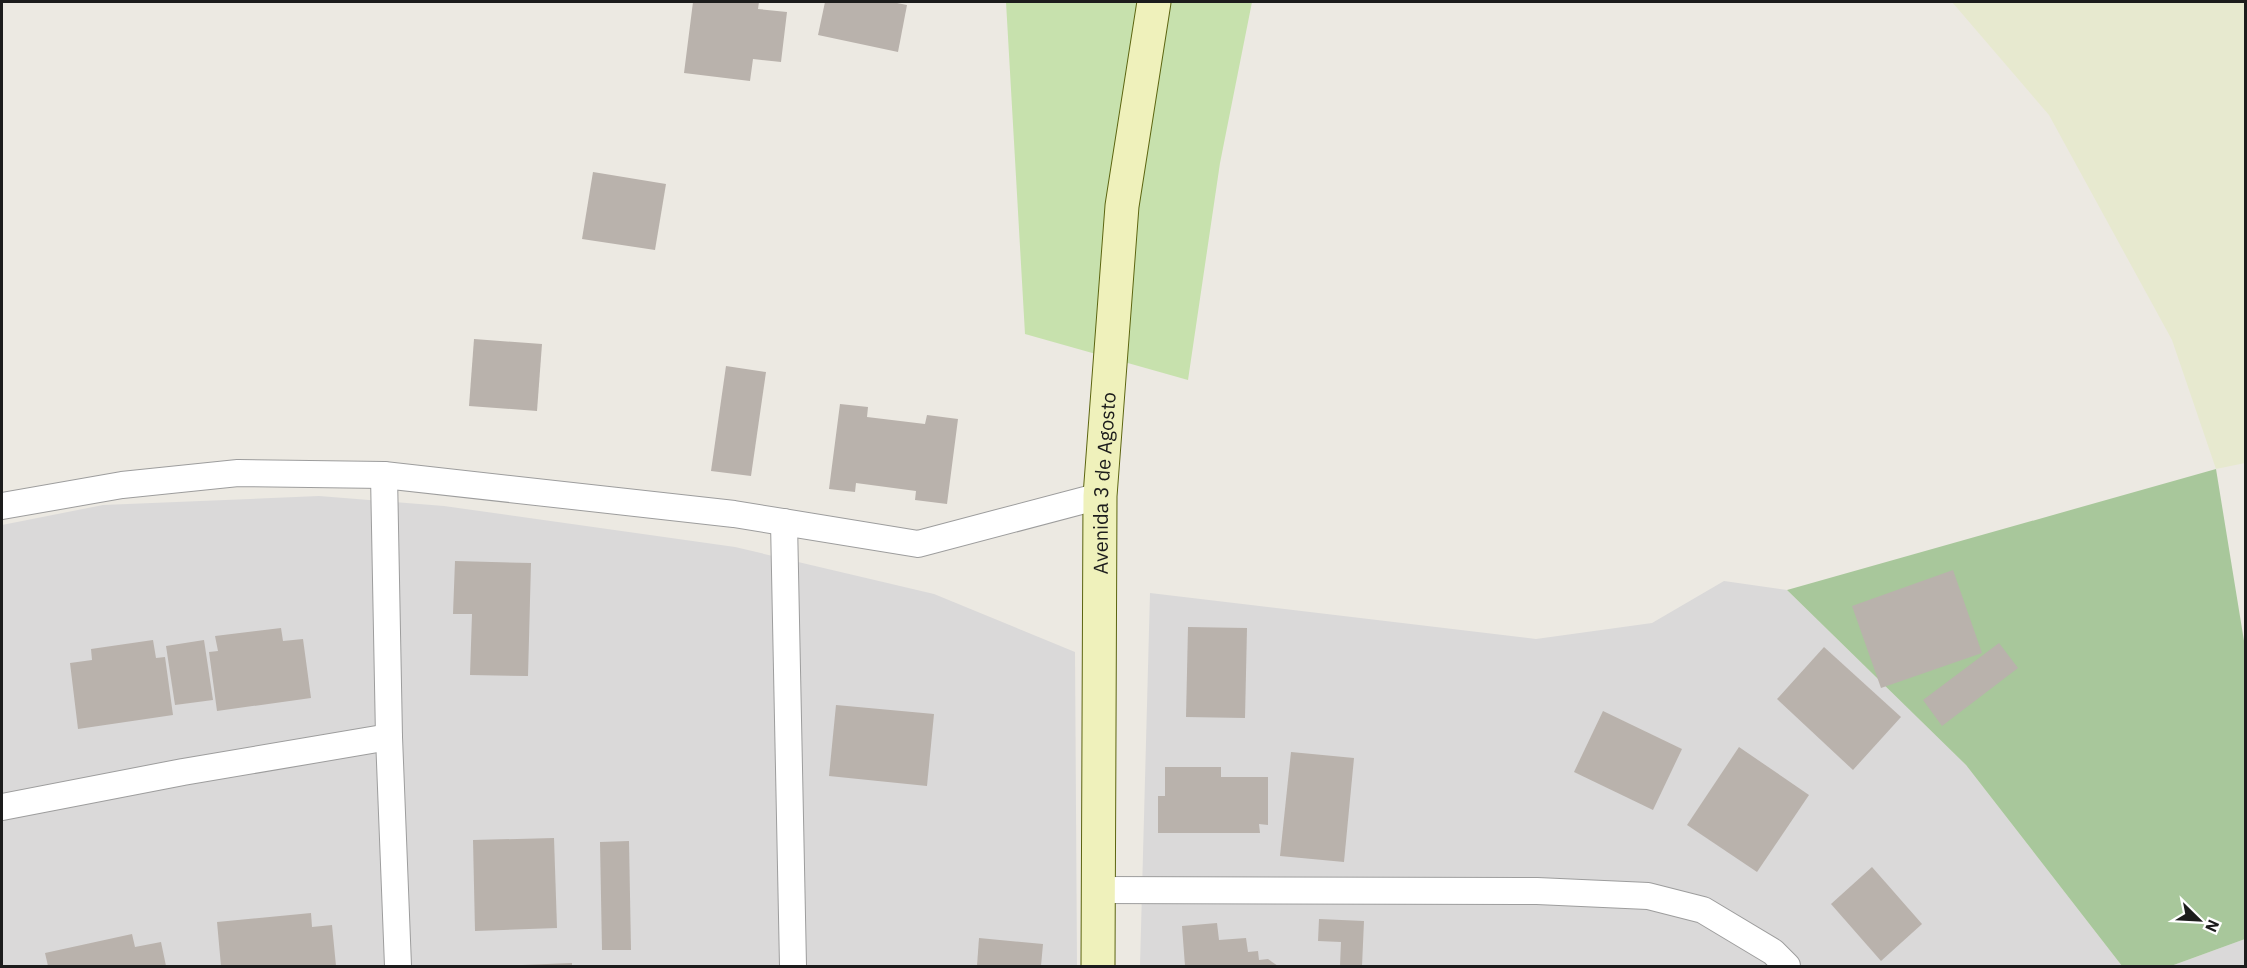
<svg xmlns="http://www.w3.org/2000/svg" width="2247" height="968" font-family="'IBM Plex Sans',sans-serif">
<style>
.residential{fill:#dad9d9}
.farmland{fill:#e7e9cf}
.grass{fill:#c7e1ad}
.forest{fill:#a8c79b}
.building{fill:#b9b2ac}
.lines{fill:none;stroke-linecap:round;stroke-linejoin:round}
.street-casing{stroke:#9d9d9d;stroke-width:28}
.secondary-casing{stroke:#5c6510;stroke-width:35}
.street{stroke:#fff;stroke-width:26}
.secondary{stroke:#eff1bb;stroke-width:33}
.labels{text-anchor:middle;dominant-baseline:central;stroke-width:4.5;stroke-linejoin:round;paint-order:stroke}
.street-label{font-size:20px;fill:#1c1c1c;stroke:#fff}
</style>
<rect width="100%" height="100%" fill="#ece9e2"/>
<g class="residential">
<path d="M319,496L444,506L735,547L934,594L1075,652L1077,966H2V525L103,505Z"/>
<path d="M1724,581L1787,590L1966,765L2122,966H1140L1150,593L1536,639L1652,623Z"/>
<path d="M2245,939V966H2171Z"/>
</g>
<path class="farmland" d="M1952,2H2245V463L2216,469L2172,340L2049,115Z"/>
<path class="grass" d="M1006,2H1252L1220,163L1188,380L1025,334Z"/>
<path class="forest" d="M2216,469L2245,647V939L2171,966H2122L1966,765L1787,590Z"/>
<g class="building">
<path d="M693,2H759L758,9L787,12L781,62L753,59L750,81L684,73Z"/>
<path d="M825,2H892L907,5L898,52L818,35Z"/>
<path d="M593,172L666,184L655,250L582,239Z"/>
<path d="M474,339L542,344L537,411L469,406Z"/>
<path d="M726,366L766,372L751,476L711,471Z"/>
<path d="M840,404L868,407L867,417L925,424L927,415L958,419L947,504L915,500L916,491L856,483L855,492L829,489Z"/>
<path d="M455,561L531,563L528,676L470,675L472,614H453Z"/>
<path d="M1953,570L1982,653L1881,688L1852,606Z"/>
<path d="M1188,627L1247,628L1245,718L1186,717Z"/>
<path d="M281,628L283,641L303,639L311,698L217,711L209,652L218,651L215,636Z"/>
<path d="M153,640L156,658L165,657L173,715L78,729L70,663L92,660L91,649Z"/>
<path d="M204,640L213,700L175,705L166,646Z"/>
<path d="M1999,643L2018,668L1942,726L1923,700Z"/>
<path d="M1824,647L1901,717L1853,770L1777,699Z"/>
<path d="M836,705L934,714L927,786L829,776Z"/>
<path d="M1603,711L1682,749L1653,810L1574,772Z"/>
<path d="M1739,747L1809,795L1757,872L1687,825Z"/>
<path d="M1291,752L1354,758L1344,862L1280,856Z"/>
<path d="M1165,767H1221V777H1268V825L1259,824L1260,833H1158V796H1165Z"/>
<path d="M554,838L557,928L475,931L473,840Z"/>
<path d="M629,841L631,950H602L600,842Z"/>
<path d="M1872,867L1922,924L1881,961L1831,904Z"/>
<path d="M311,913L312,927L332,925L336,966H221L217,922Z"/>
<path d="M1319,919L1364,921L1362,966H1340L1341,942L1318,941Z"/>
<path d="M1217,923L1219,940L1246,938L1248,952L1258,951L1259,960L1268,959L1278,966H1185L1182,926Z"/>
<path d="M132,934L135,947L161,942L166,966H48L45,953Z"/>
<path d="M979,938L1043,944L1041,966H977Z"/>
<path d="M572,963V966H522V965Z"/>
</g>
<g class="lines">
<g class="street-casing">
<g id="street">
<path d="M384,475L389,737L398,966"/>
<path d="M2,506L122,485L238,473L384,475L734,514L918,544L1100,496"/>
<path d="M784,522L793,966"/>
<path d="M2,807L183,772L389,737"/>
<path d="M1097,890L1537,891L1648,896L1703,910L1773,952L1787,966"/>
</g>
</g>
<g class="secondary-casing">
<g id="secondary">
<path id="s1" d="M1098,966L1100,496L1122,206L1154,2"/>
</g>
</g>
<use href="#street" class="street"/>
<use href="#secondary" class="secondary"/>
</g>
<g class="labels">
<g class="street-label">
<text stroke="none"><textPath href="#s1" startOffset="483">Avenida 3 de Agosto</textPath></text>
</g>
</g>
<rect width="2247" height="968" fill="none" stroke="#1c1c1c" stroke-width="6"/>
<g transform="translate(2199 920) rotate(114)" stroke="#ffffff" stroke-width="4.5" paint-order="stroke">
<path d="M0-4.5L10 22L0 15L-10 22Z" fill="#1c1c1c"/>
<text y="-9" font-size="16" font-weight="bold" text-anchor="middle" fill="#1c1c1c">N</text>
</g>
</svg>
